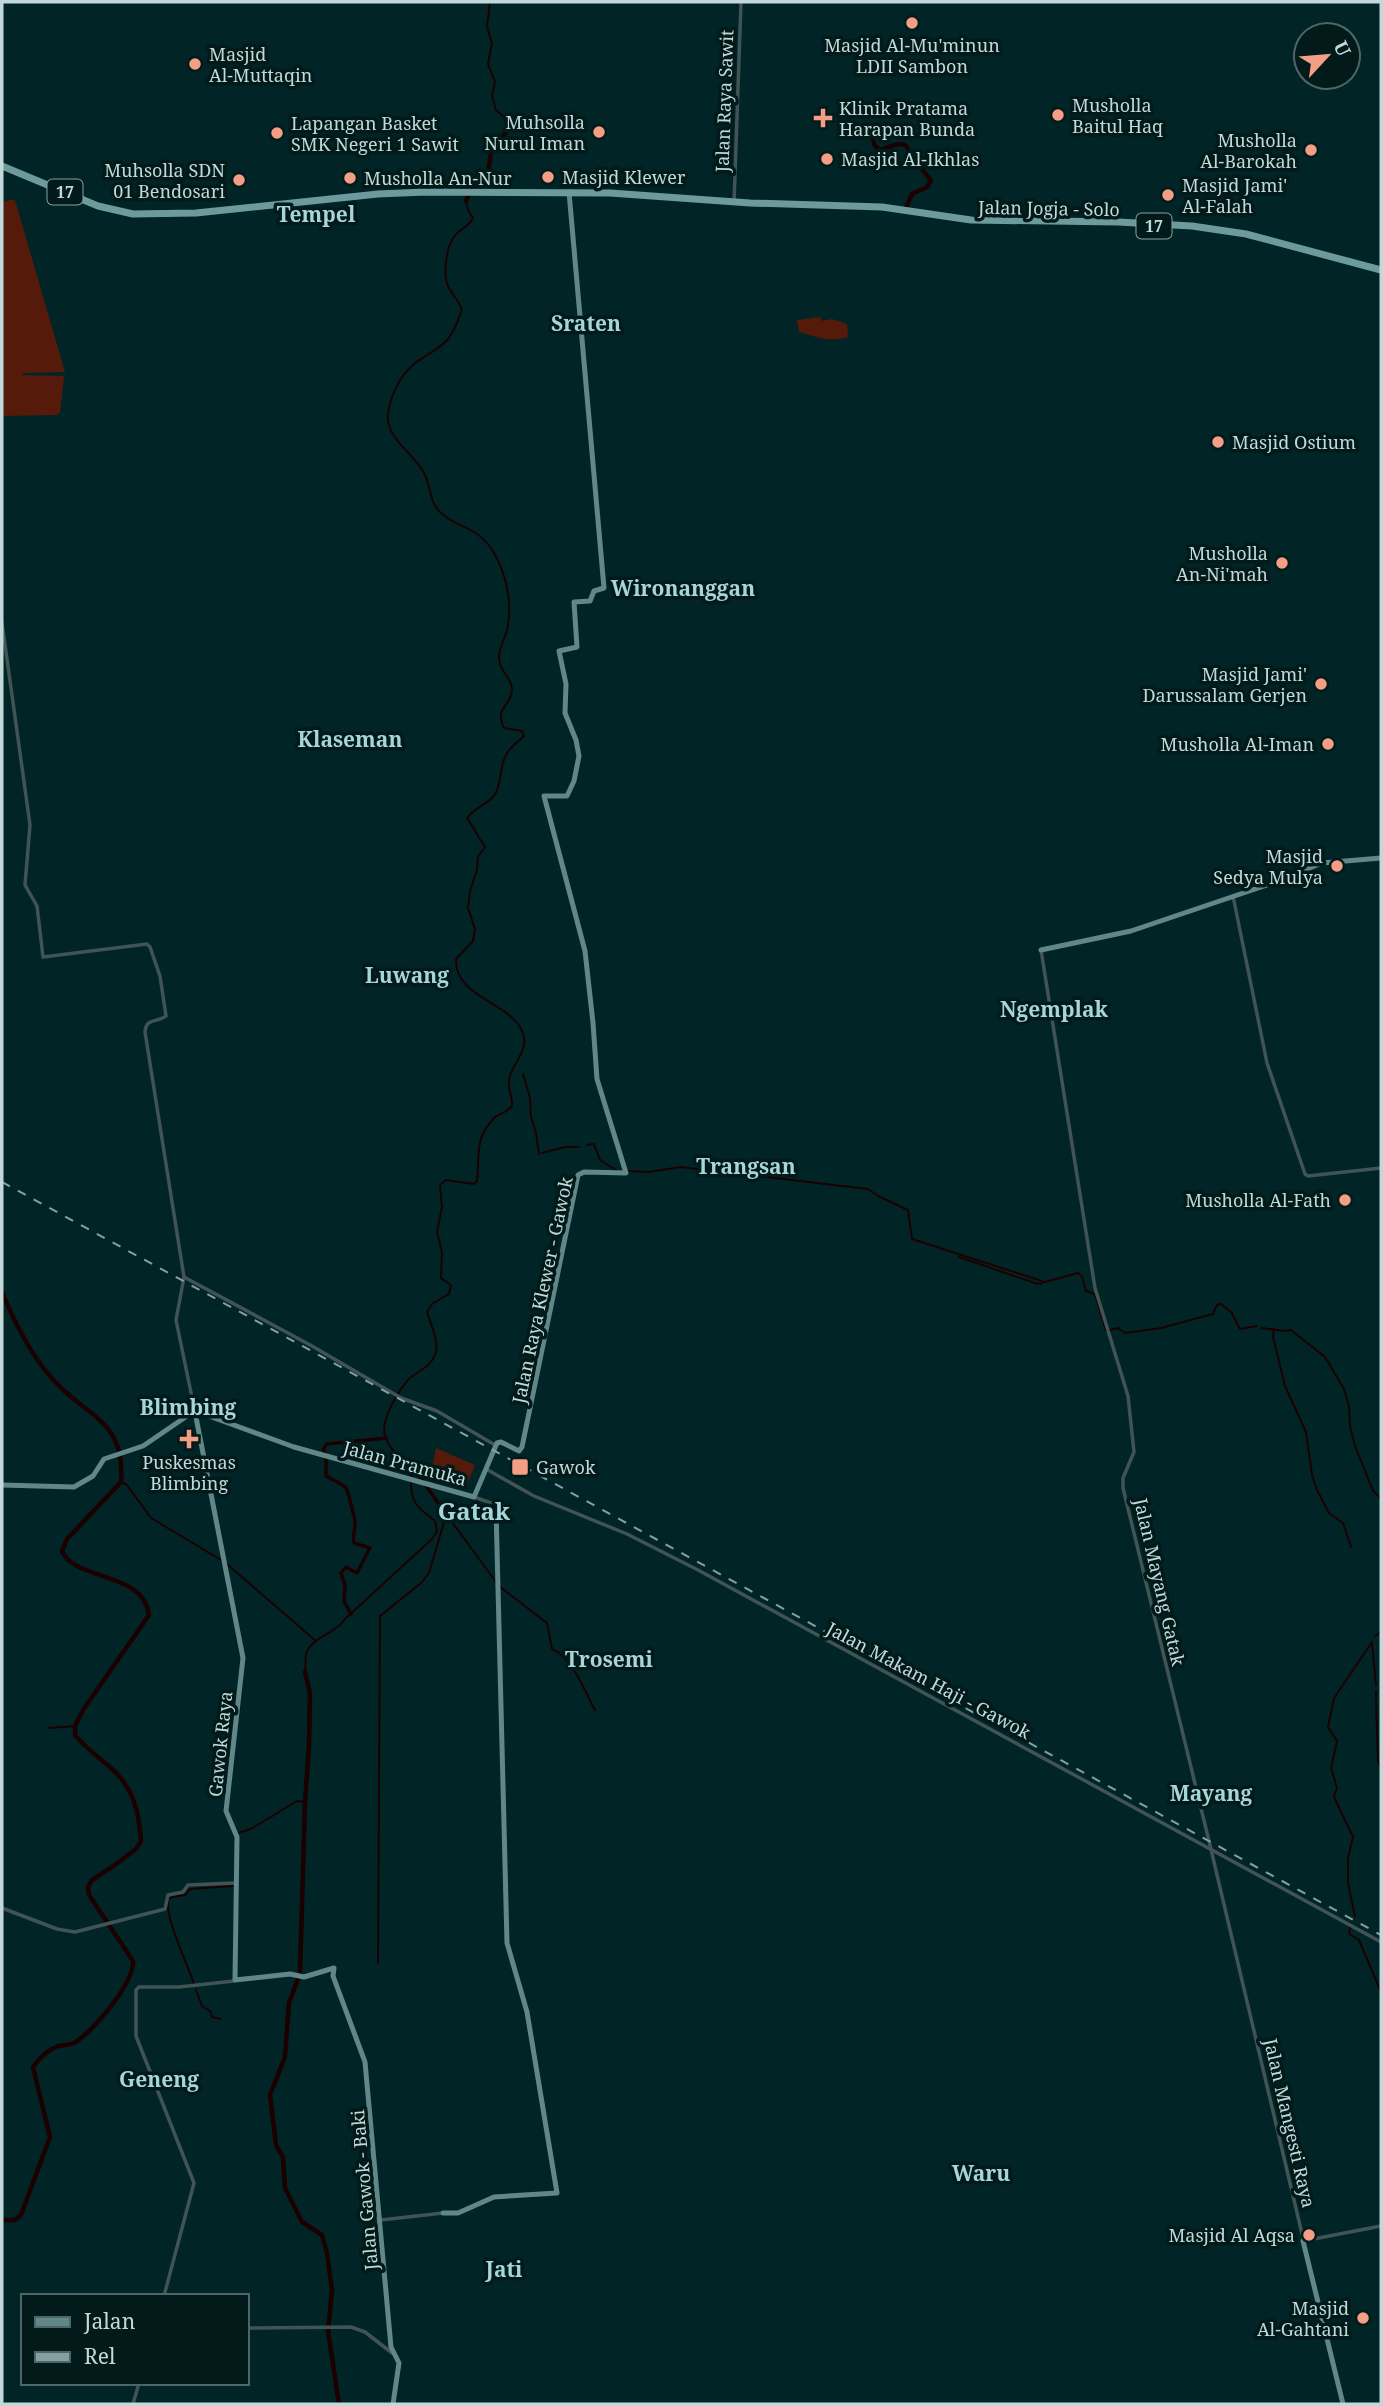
<svg xmlns="http://www.w3.org/2000/svg" width="1383" height="2406" font-family="'Noto Serif',serif">
<style>
.green{fill:#551a09}
.lines{fill:none;stroke-linecap:round;stroke-linejoin:round}
.stream{stroke:#1a0000;stroke-width:2}
.canal{stroke:#1a0000;stroke-width:3.5}
.river{stroke:#1a0000;stroke-width:4.5}
.minor{stroke:#415354;stroke-width:3.5}
.major{stroke:#618788;stroke-width:5}
.highway{stroke:#6d9b9d;stroke-width:7}
.rail{stroke:#85a0a1;stroke-width:2;stroke-dasharray:9 9;stroke-linecap:butt}
.poi-dot{fill:#f49e86;stroke:#031a1b;stroke-width:2.5}
.labels{text-anchor:middle;dominant-baseline:central;stroke-width:7;stroke-linejoin:round;paint-order:stroke}
.shield{fill:#031a1b;stroke:#89a0a1;stroke-width:2}
.shield-label{font-size:16px;font-weight:bold;fill:#c2d9da}
.poi-label{font-size:18px;fill:#c2d9da;stroke:#031a1b;text-anchor:start}
.street-label{font-size:18px;fill:#c2d9da;stroke:#031a1b}
.quarter-label{font-size:21px;font-weight:bold;fill:#a6d6d8;stroke:#031a1b}
.district-label{font-size:24px;font-weight:bold;fill:#a6d6d8;stroke:#031a1b}
</style>
<rect width="100%" height="100%" fill="#012526"/>
<g class="green">
<path d="M10,200H15L65,372L23,373L22,375L64,376L60,413L56,415L2,416V202Z"/>
<path d="M820,317L822,321L832,319L847,324L848,337C826,343 819,337 799,332L797,320Z"/>
<path d="M436,1448L475,1465L465,1489L430,1478Z"/>
</g>
<g class="lines">
<g class="stream">
<path d="M490,2L487,27L492,43L488,64L495,82L492,96L496,110L503,116L508,126"/>
<path d="M523,1074L530,1098L531,1117L536,1133L539,1154"/>
<path d="M587,1145L594,1144L600,1160L616,1170"/>
<path d="M542,1153L565,1147H579"/>
<path d="M629,1171L648,1172L681,1167L868,1189L878,1196L908,1210L912,1239L1045,1282L1078,1273L1082,1276L1086,1291L1095,1294L1106,1331L1118,1328L1125,1333L1161,1328L1213,1314L1217,1305L1221,1304L1231,1312L1240,1329L1257,1326"/>
<path d="M959,1257L1035,1283L1041,1284L1043,1282"/>
<path d="M1261,1328L1285,1331L1291,1330L1325,1357L1344,1389L1349,1406L1350,1426L1355,1446L1373,1491L1381,1498"/>
<path d="M1274,1329L1273,1337L1285,1386L1306,1432L1312,1475L1317,1490L1329,1513L1343,1523L1351,1547"/>
<path d="M411,1476C405,1463 384,1444 384,1430C384,1415 398,1392 407,1381C415,1372 431,1367 435,1355C440,1342 431,1325 427,1312L432,1304L449,1294L451,1285L441,1278L442,1252L437,1232L442,1207L440,1185L446,1180L474,1184L477,1181C480,1155 474,1139 494,1118C499,1113 507,1113 512,1106C513,1097 507,1088 509,1079C512,1064 529,1051 523,1033C512,1002 454,998 456,959L473,941L475,929L468,908L470,891L477,870L478,857L485,847L467,818C474,808 486,805 494,796C502,784 499,770 505,757C509,747 517,743 524,736L522,731L504,728C494,706 512,707 512,689C512,677 498,672 499,655C500,645 507,635 508,625C512,601 506,574 494,553C478,525 459,530 440,512C429,502 431,486 424,473C415,455 386,438 388,416C389,397 400,376 414,364C425,355 439,350 448,339C455,330 458,320 462,310C459,300 452,295 448,286C443,275 446,247 454,237C459,229 469,227 473,218L468,210L466,201"/>
<path d="M121,1482L127,1485L151,1518L221,1560"/>
<path d="M441,1507L496,1582"/>
<path d="M228,1565L316,1641"/>
<path d="M499,1586L547,1623L552,1649C573,1658 584,1690 595,1710"/>
<path d="M1375,1636L1381,1632"/>
<path d="M1372,1643L1376,1685"/>
<path d="M305,1672C306,1666 305,1659 306,1654C311,1637 336,1634 345,1619L432,1539L437,1531L435,1521C419,1508 411,1505 411,1482"/>
<path d="M1376,1691V1697"/>
<path d="M1376,1700L1378,1762L1381,1768"/>
<path d="M49,1728L75,1726"/>
<path d="M238,1833L251,1829L297,1801L305,1802"/>
<path d="M1355,1917L1348,1883V1858L1353,1837L1334,1797L1337,1788L1331,1768L1337,1741L1328,1727L1334,1698L1372,1642"/>
<path d="M1350,1928L1349,1934L1359,1940L1381,1992"/>
<path d="M378,1963L380,1616L421,1583L429,1573L444,1522L443,1511"/>
<path d="M194,1984C190,1970 162,1912 169,1899C172,1896 181,1896 185,1895L190,1889L233,1886"/>
<path d="M196,1990L202,2006L210,2011L212,2017L221,2019"/>
</g>
<g class="canal">
<path d="M411,1475L417,1473L441,1507"/>
<path d="M351,1614L344,1601L345,1585L341,1573L346,1567L357,1573L370,1548L354,1543C352,1535 356,1528 355,1521C354,1516 348,1491 346,1488C342,1483 332,1480 326,1476V1455L323,1449L327,1444L386,1438"/>
</g>
<g class="river">
<path d="M872,136L875,146L880,150C888,148 904,138 908,149C910,153 909,157 910,161L923,170L931,181L927,187L912,194L905,210"/>
<path d="M466,201C469,190 480,185 486,175C491,166 489,157 492,148C496,140 506,135 510,127"/>
<path d="M2,1292C14,1321 29,1352 50,1376C83,1417 126,1417 121,1482L67,1539L62,1551C74,1581 144,1571 149,1615L83,1710L75,1726V1735C85,1748 99,1757 111,1768C134,1788 139,1813 141,1841L136,1849L115,1865L92,1880L88,1887L89,1895L133,1961C134,1983 93,2032 74,2043C69,2045 63,2045 58,2046C47,2050 40,2058 33,2067L50,2137L21,2215L15,2220H2"/>
<path d="M305,1672L310,1694L309,1746L305,1802L300,1973L289,2003L285,2057L270,2095L276,2145L283,2157L285,2188L302,2222L322,2235L327,2253L332,2290L328,2331L339,2404"/>
</g>
<g class="minor">
<path d="M734,203L741,2"/>
<path d="M2,623L30,825L25,885L37,906L43,957L147,944L150,947L160,976L166,1016C158,1023 146,1017 145,1032L184,1277L176,1320L195,1412"/>
<path d="M1233,896L1267,1063L1305,1174L1308,1176L1381,1168"/>
<path d="M1041,950L1095,1288L1128,1396L1134,1452L1123,1478V1488L1209,1841L1303,2238V2241L1381,2226"/>
<path d="M184,1277L312,1346L401,1398L437,1411L495,1445"/>
<path d="M486,1469L534,1496L627,1534L698,1570L1381,1942"/>
<path d="M474,1497L491,1503L496,1509"/>
<path d="M2,1908L57,1929L75,1932L165,1909L168,1895L183,1892L188,1885L235,1883"/>
<path d="M381,2220L443,2213"/>
<path d="M164,2296L194,2183L136,2036V1990L139,1987H179L234,1981"/>
<path d="M247,2328L351,2327L365,2332L392,2353"/>
<path d="M133,2404L139,2383"/>
</g>
<g class="major">
<path d="M1041,950L1131,931L1270,884L1322,863L1381,858"/>
<path d="M195,1412L243,1658L226,1811L237,1837L235,1980L290,1974L304,1977L334,1968L333,1976L365,2062L391,2347L399,2363L393,2404"/>
<path d="M2,1485L74,1487L93,1476L104,1459L143,1446L190,1414L198,1412L294,1447L474,1497L497,1443L501,1442L519,1451L522,1447L578,1175L584,1172L626,1173L597,1079L593,1023L585,951L544,796H567L574,781L579,756L576,740L565,713L566,684L559,651L577,647L574,602L590,601L594,591L604,588L569,192"/>
<path d="M443,2213H458L494,2197L557,2193L527,2012L507,1943L496,1509"/>
<path d="M1303,2241L1343,2404"/>
</g>
<path class="highway" d="M2,166L98,206L133,214L196,213L378,194L426,192L610,193L750,203L882,207L971,220L1118,222L1192,226L1246,234L1381,270"/>
<path class="rail" d="M2,1182L1381,1935"/>
</g>
<g class="poi-dot">
<circle cx="912" cy="23" r="7"/>
<circle cx="195" cy="64" r="7"/>
<circle cx="1058" cy="115" r="7"/>
<path d="M819.5 107.5h7v7h7v7h-7v7h-7v-7h-7v-7h7z"/>
<circle cx="599" cy="132" r="7"/>
<circle cx="277" cy="133" r="7"/>
<circle cx="1311" cy="150" r="7"/>
<circle cx="827" cy="159" r="7"/>
<circle cx="548" cy="177" r="7"/>
<circle cx="350" cy="178" r="7"/>
<circle cx="239" cy="180" r="7"/>
<circle cx="1168" cy="195" r="7"/>
<circle cx="1218" cy="442" r="7"/>
<circle cx="1282" cy="563" r="7"/>
<circle cx="1321" cy="684" r="7"/>
<circle cx="1328" cy="744" r="7"/>
<circle cx="1337" cy="866" r="7"/>
<circle cx="1345" cy="1200" r="7"/>
<path d="M185.5 1428.5h7v7h7v7h-7v7h-7v-7h-7v-7h7z"/>
<rect x="511" y="1458" width="18" height="18" rx="3.5"/>
<circle cx="1309" cy="2235" r="7"/>
<circle cx="1363" cy="2318" r="7"/>
</g>
<g class="labels">
<g class="shield">
<rect x="47.5" y="179.5" width="35" height="25" rx="5"/>
<rect x="1136.5" y="213.5" width="35" height="25" rx="5"/>
</g>
<g class="shield-label">
<text x="65" y="192">17</text>
<text x="1154" y="226">17</text>
</g>
<g class="poi-label">
<text x="912" y="45" text-anchor="middle">Masjid Al-Mu'minun<tspan x="912" dy="21">LDII Sambon</tspan></text>
<text x="209" y="54">Masjid<tspan x="209" dy="21">Al-Muttaqin</tspan></text>
<text x="1072" y="105">Musholla<tspan x="1072" dy="21">Baitul Haq</tspan></text>
<text x="839" y="108">Klinik Pratama<tspan x="839" dy="21">Harapan Bunda</tspan></text>
<text x="585" y="122" text-anchor="end">Muhsolla<tspan x="585" dy="21">Nurul Iman</tspan></text>
<text x="291" y="123">Lapangan Basket<tspan x="291" dy="21">SMK Negeri 1 Sawit</tspan></text>
<text x="1297" y="140" text-anchor="end">Musholla<tspan x="1297" dy="21">Al-Barokah</tspan></text>
<text x="841" y="159">Masjid Al-Ikhlas</text>
<text x="225" y="170" text-anchor="end">Muhsolla SDN<tspan x="225" dy="21">01 Bendosari</tspan></text>
<text x="562" y="177">Masjid Klewer</text>
<text x="364" y="178">Musholla An-Nur</text>
<text x="1182" y="185">Masjid Jami'<tspan x="1182" dy="21">Al-Falah</tspan></text>
<text x="1232" y="442">Masjid Ostium</text>
<text x="1268" y="553" text-anchor="end">Musholla<tspan x="1268" dy="21">An-Ni'mah</tspan></text>
<text x="1307" y="674" text-anchor="end">Masjid Jami'<tspan x="1307" dy="21">Darussalam Gerjen</tspan></text>
<text x="1314" y="744" text-anchor="end">Musholla Al-Iman</text>
<text x="1323" y="856" text-anchor="end">Masjid<tspan x="1323" dy="21">Sedya Mulya</tspan></text>
<text x="1331" y="1200" text-anchor="end">Musholla Al-Fath</text>
<text x="189" y="1462" text-anchor="middle">Puskesmas<tspan x="189" dy="21">Blimbing</tspan></text>
<text x="536" y="1467">Gawok</text>
<text x="1295" y="2235" text-anchor="end">Masjid Al Aqsa</text>
<text x="1349" y="2308" text-anchor="end">Masjid<tspan x="1349" dy="21">Al-Gahtani</tspan></text>
</g>
<g class="street-label">
<text transform="translate(724 101) rotate(-88)">Jalan Raya Sawit</text>
<text transform="translate(1049 208) rotate(1)">Jalan Jogja - Solo</text>
<text transform="translate(542 1290) rotate(-78)">Jalan Raya Klewer - Gawok</text>
<text transform="translate(405 1463) rotate(15)">Jalan Pramuka</text>
<text transform="translate(1160 1582) rotate(77)">Jalan Mayang Gatak</text>
<text transform="translate(929 1680) rotate(28)">Jalan Makam Haji - Gawok</text>
<text transform="translate(220 1744) rotate(-84)">Gawok Raya</text>
<text transform="translate(1290 2123) rotate(77)">Jalan Mangesti Raya</text>
<text transform="translate(364 2190) rotate(-95)">Jalan Gawok - Baki</text>
</g>
<g class="quarter-label">
<text x="316" y="214">Tempel</text>
<text x="586" y="323">Sraten</text>
<text x="683" y="588">Wironanggan</text>
<text x="350" y="739">Klaseman</text>
<text x="407" y="975">Luwang</text>
<text x="1054" y="1009">Ngemplak</text>
<text x="746" y="1166">Trangsan</text>
<text x="188" y="1407">Blimbing</text>
<text x="609" y="1659">Trosemi</text>
<text x="1211" y="1793">Mayang</text>
<text x="159" y="2079">Geneng</text>
<text x="981" y="2173">Waru</text>
<text x="504" y="2269">Jati</text>
</g>
<g class="district-label">
<text x="474" y="1510">Gatak</text>
</g>
</g>
<rect width="1383" height="2406" fill="none" stroke="#c2d9da" stroke-width="7"/>
<rect x="21" y="2294" width="228" height="91" fill="#031a1b" stroke="#4f6667" stroke-width="2"/>
<rect x="35" y="2317" width="35" height="10" fill="#618788" stroke="#4f6667" stroke-width="2"/>
<text x="84" y="2329" font-size="21" fill="#c2d9da">Jalan</text>
<rect x="35" y="2352" width="35" height="10" fill="#85a0a1" stroke="#4f6667" stroke-width="2"/>
<text x="84" y="2364" font-size="21" fill="#c2d9da">Rel</text>
<g transform="translate(1327 56) rotate(64)"><circle r="33" fill="#031a1b" stroke="#4f6667" stroke-width="2"/>
<path d="M0-5L12 26L0 18L-12 26Z" fill="#f49e86"/>
<text y="-10" font-size="19" font-weight="bold" text-anchor="middle" fill="#c2d9da">U</text>
</g>
</svg>
